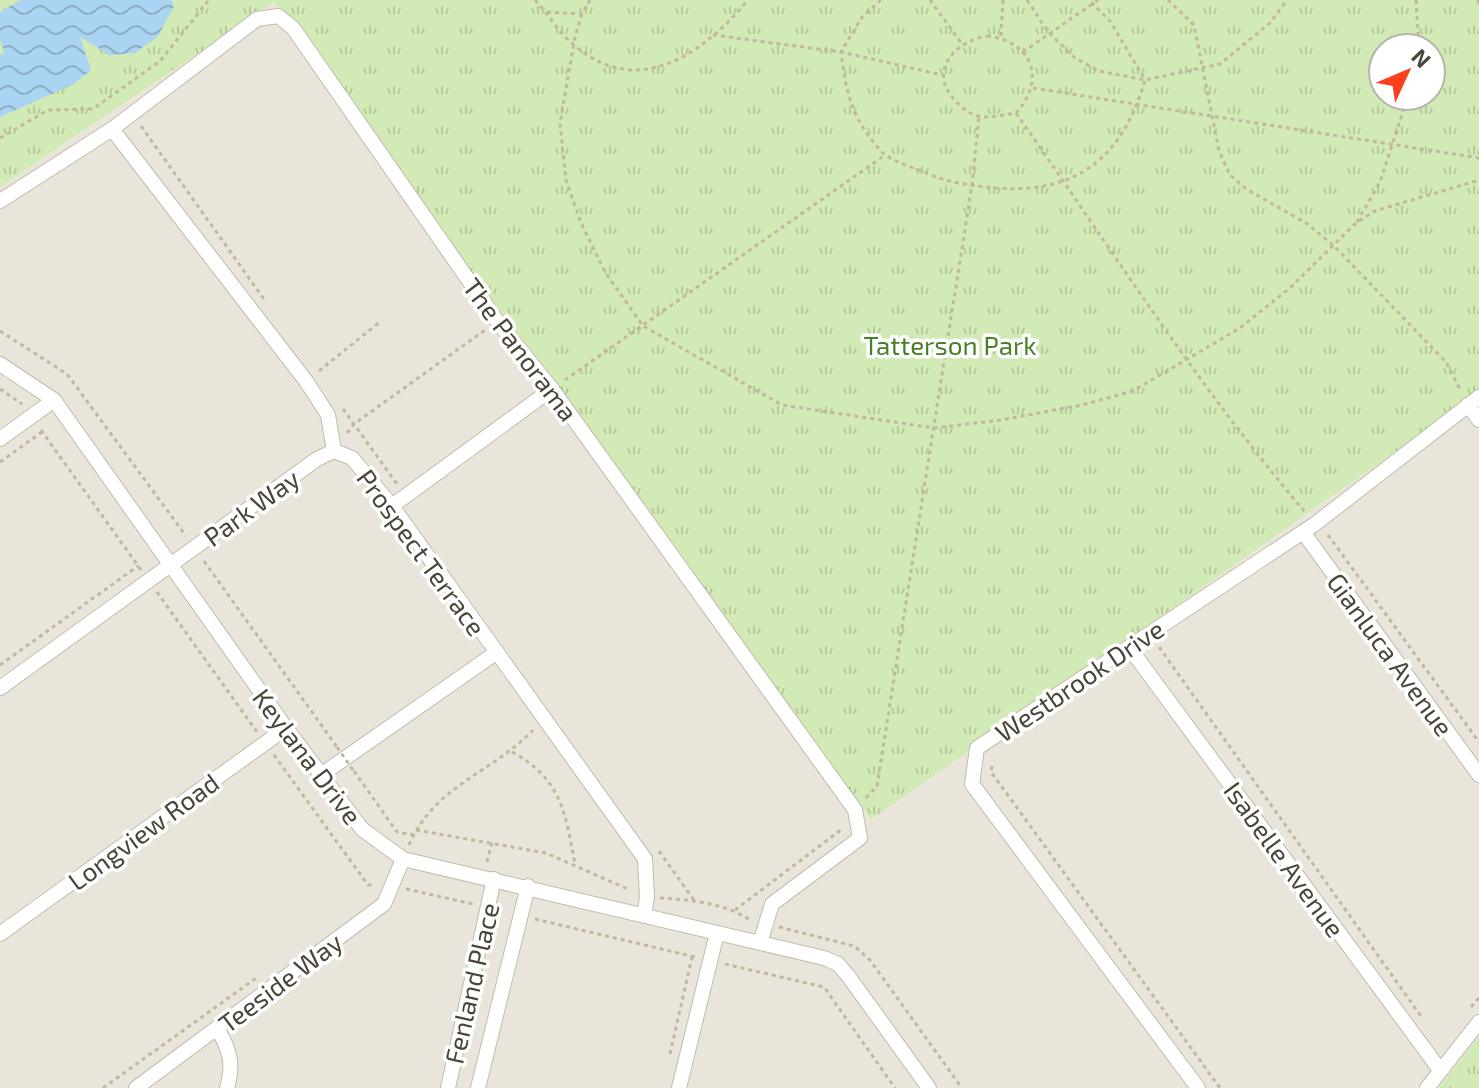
<svg xmlns="http://www.w3.org/2000/svg" width="1479" height="1088" font-family="'Exo 2',sans-serif">
<style>
.residential{fill:#eae5da}
.grass{fill:url(#grass-tufts);fill-rule:evenodd}
.water{fill:url(#water-waves)}
.lines{fill:none;stroke-linecap:round;stroke-linejoin:round}
.street-casing{stroke:#c2bbae;stroke-width:16}
.path{stroke:#c4b79f;stroke-width:3;stroke-dasharray:4 4;stroke-linecap:butt}
.street{stroke:#fff;stroke-width:14}
.path-bridge{stroke:#c4b79f;stroke-width:3;stroke-dasharray:4 4;stroke-linecap:butt}
.labels{text-anchor:middle;dominant-baseline:central;stroke-width:7;stroke-linejoin:round;paint-order:stroke}
.park-label{font-size:26px;fill:#4a7f2a;stroke:#fff}
.street-label{font-size:26px;fill:#4b4439;stroke:#fff}
</style>
<defs>
<pattern id="grass-tufts" width="24" height="20" patternUnits="userSpaceOnUse" patternTransform="scale(2)"><rect width="24" height="20" fill="#d2eab5"/><path d="M3 7l-1-3M5 7V3M7 7l1-3M15 17l-1-3M17 17v-4M19 17l1-3" fill="none" stroke="#b6ca9c"/></pattern>
<pattern id="water-waves" width="16" height="10" patternUnits="userSpaceOnUse" patternTransform="scale(2)"><rect width="16" height="10" fill="#a9d4f2"/><path d="M0 5q4-4 8 0t8 0" fill="none" stroke="#8caec5"/></pattern>
</defs>
<rect width="100%" height="100%" fill="#f6f3ec"/>
<path class="residential" d="M274,2L871,820L1479,393V1088H0V187Z"/>
<g class="grass">
<path d="M0,0H1479V393L871,820L274,2L0,187ZM1383,48H1431V96H1383Z"/>
<path d="M1479,1037V1088H1439Z"/>
</g>
<path class="water" d="M21,0H171L174,6L158,36L135,53L110,55L80,37L91,70L74,84L0,117V54H5L0,39V12Z"/>
<g class="lines">
<g class="street-casing">
<g id="street">
<path d="M112,129L306,381L328,415L334,451L352,458L392,506L645,859L647,897L644,916"/>
<path d="M0,201L112,129L257,19L278,16L293,28L497,321L552,389L855,810L860,838L772,904L760,943"/>
<path d="M0,364L54,400L286,728L362,829L403,859L824,958L838,964L849,977L929,1088"/>
<path d="M1468,405L1479,420"/>
<path d="M0,439L54,400"/>
<path d="M392,506L552,389"/>
<path d="M1303,532L1479,775"/>
<path d="M1129,647L1440,1070"/>
<path d="M0,688L317,459L334,451"/>
<path d="M321,775L497,652"/>
<path d="M0,934L286,728"/>
<path d="M218,1030C230,1050 234,1065 227,1088"/>
<path d="M136,1088L384,904L403,859"/>
<path d="M448,1088L494,879"/>
<path d="M478,1088L528,886"/>
<path d="M679,1088L717,933"/>
<path d="M1198,1088L972,784L977,748L1315,524L1479,397"/>
<path d="M1427,1088L1479,1022"/>
</g>
</g>
<g class="path">
<path d="M535,0C549,15 559,33 575,46C639,100 704,53 748,0"/>
<path d="M590,0L582,14L575,37L560,123L566,180L581,223L605,272L643,326L782,405L934,428L1001,420L1082,405L1133,391L1240,328L1291,287L1356,223L1375,211L1479,180"/>
<path d="M881,0L862,17L841,52C846,94 853,121 882,152C892,162 913,167 926,173C946,182 964,184 985,187C1071,197 1121,163 1145,80L1110,21L1089,0"/>
<path d="M930,0L962,44"/>
<path d="M1027,0L1049,33L1075,58L1099,71L1145,80L1220,64L1270,23L1287,0"/>
<path d="M1168,0L1194,25L1219,151L1230,175L1246,189L1306,223L1334,246L1446,362L1461,391"/>
<path d="M1416,0L1419,48"/>
<path d="M1478,0L1479,6"/>
<path d="M547,12L582,14"/>
<path d="M713,35L841,52L942,75"/>
<path d="M987,36C1032,41 1047,79 1016,113C1005,114 990,119 978,116C968,114 959,105 953,98C928,69 957,41 987,36Z"/>
<path d="M1001,36L1003,0"/>
<path d="M1023,52L1098,0"/>
<path d="M1033,88L1479,158"/>
<path d="M1016,113C1110,247 1199,388 1305,512"/>
<path d="M141,126L266,302"/>
<path d="M0,138L48,110L93,109L160,61L209,0"/>
<path d="M1357,222L1380,182L1408,96"/>
<path d="M0,331L67,374L186,536"/>
<path d="M319,371L381,321"/>
<path d="M565,380L885,155"/>
<path d="M0,389L22,404"/>
<path d="M343,409L397,484"/>
<path d="M41,430L141,570"/>
<path d="M347,433L354,424L485,330"/>
<path d="M0,462L42,432"/>
<path d="M1328,535L1479,742"/>
<path d="M204,561L337,747"/>
<path d="M157,592L257,732"/>
<path d="M1159,647L1423,1019"/>
<path d="M0,665L138,566"/>
<path d="M512,752C562,779 565,813 575,864"/>
<path d="M274,755L368,885H375"/>
<path d="M992,766L991,772L1220,1088"/>
<path d="M354,771L397,832L414,835"/>
<path d="M866,798L877,786L972,185L979,117"/>
<path d="M416,830L546,853L630,890"/>
<path d="M409,845C436,784 491,774 533,730"/>
<path d="M659,851L694,900"/>
<path d="M487,862L492,842"/>
<path d="M406,889L473,904"/>
<path d="M660,898C693,900 724,903 752,921"/>
<path d="M735,910L842,829"/>
<path d="M535,919L695,957"/>
<path d="M779,927L854,946L870,960L962,1088"/>
<path d="M725,964L824,987L895,1088"/>
<path d="M1471,1007L1479,998"/>
<path d="M670,1054L692,957"/>
<path d="M103,1088L259,976"/>
</g>
<use href="#street" class="street"/>
<path class="path-bridge" d="M337,747L353,770"/>
</g>
<g class="labels">
<g class="park-label">
<text x="950" y="344">Tatterson Park</text>
</g>
<g class="street-label">
<text transform="translate(521 349) rotate(53)">The Panorama</text>
<text transform="translate(251 507) rotate(-36)">Park Way</text>
<text transform="translate(422 552) rotate(54)">Prospect Terrace</text>
<text transform="translate(1391 654) rotate(54)">Gianluca Avenue</text>
<text transform="translate(1079 680) rotate(-34)">Westbrook Drive</text>
<text transform="translate(308 756) rotate(53)">Keylana Drive</text>
<text transform="translate(143 831) rotate(-36)">Longview Road</text>
<text transform="translate(1285 859) rotate(54)">Isabelle Avenue</text>
<text transform="translate(280 982) rotate(-37)">Teeside Way</text>
<text transform="translate(471 983) rotate(-77)">Fenland Place</text>
</g>
</g>
<g transform="translate(1407 72) rotate(46)"><circle r="38" fill="#ffffff" stroke="#b7b4b0" stroke-width="2"/>
<path d="M0-6L14 30L0 20L-14 30Z" fill="#fc3f1d"/>
<text y="-12" font-size="22" font-weight="bold" text-anchor="middle" fill="#4b4439">N</text>
</g>
</svg>
